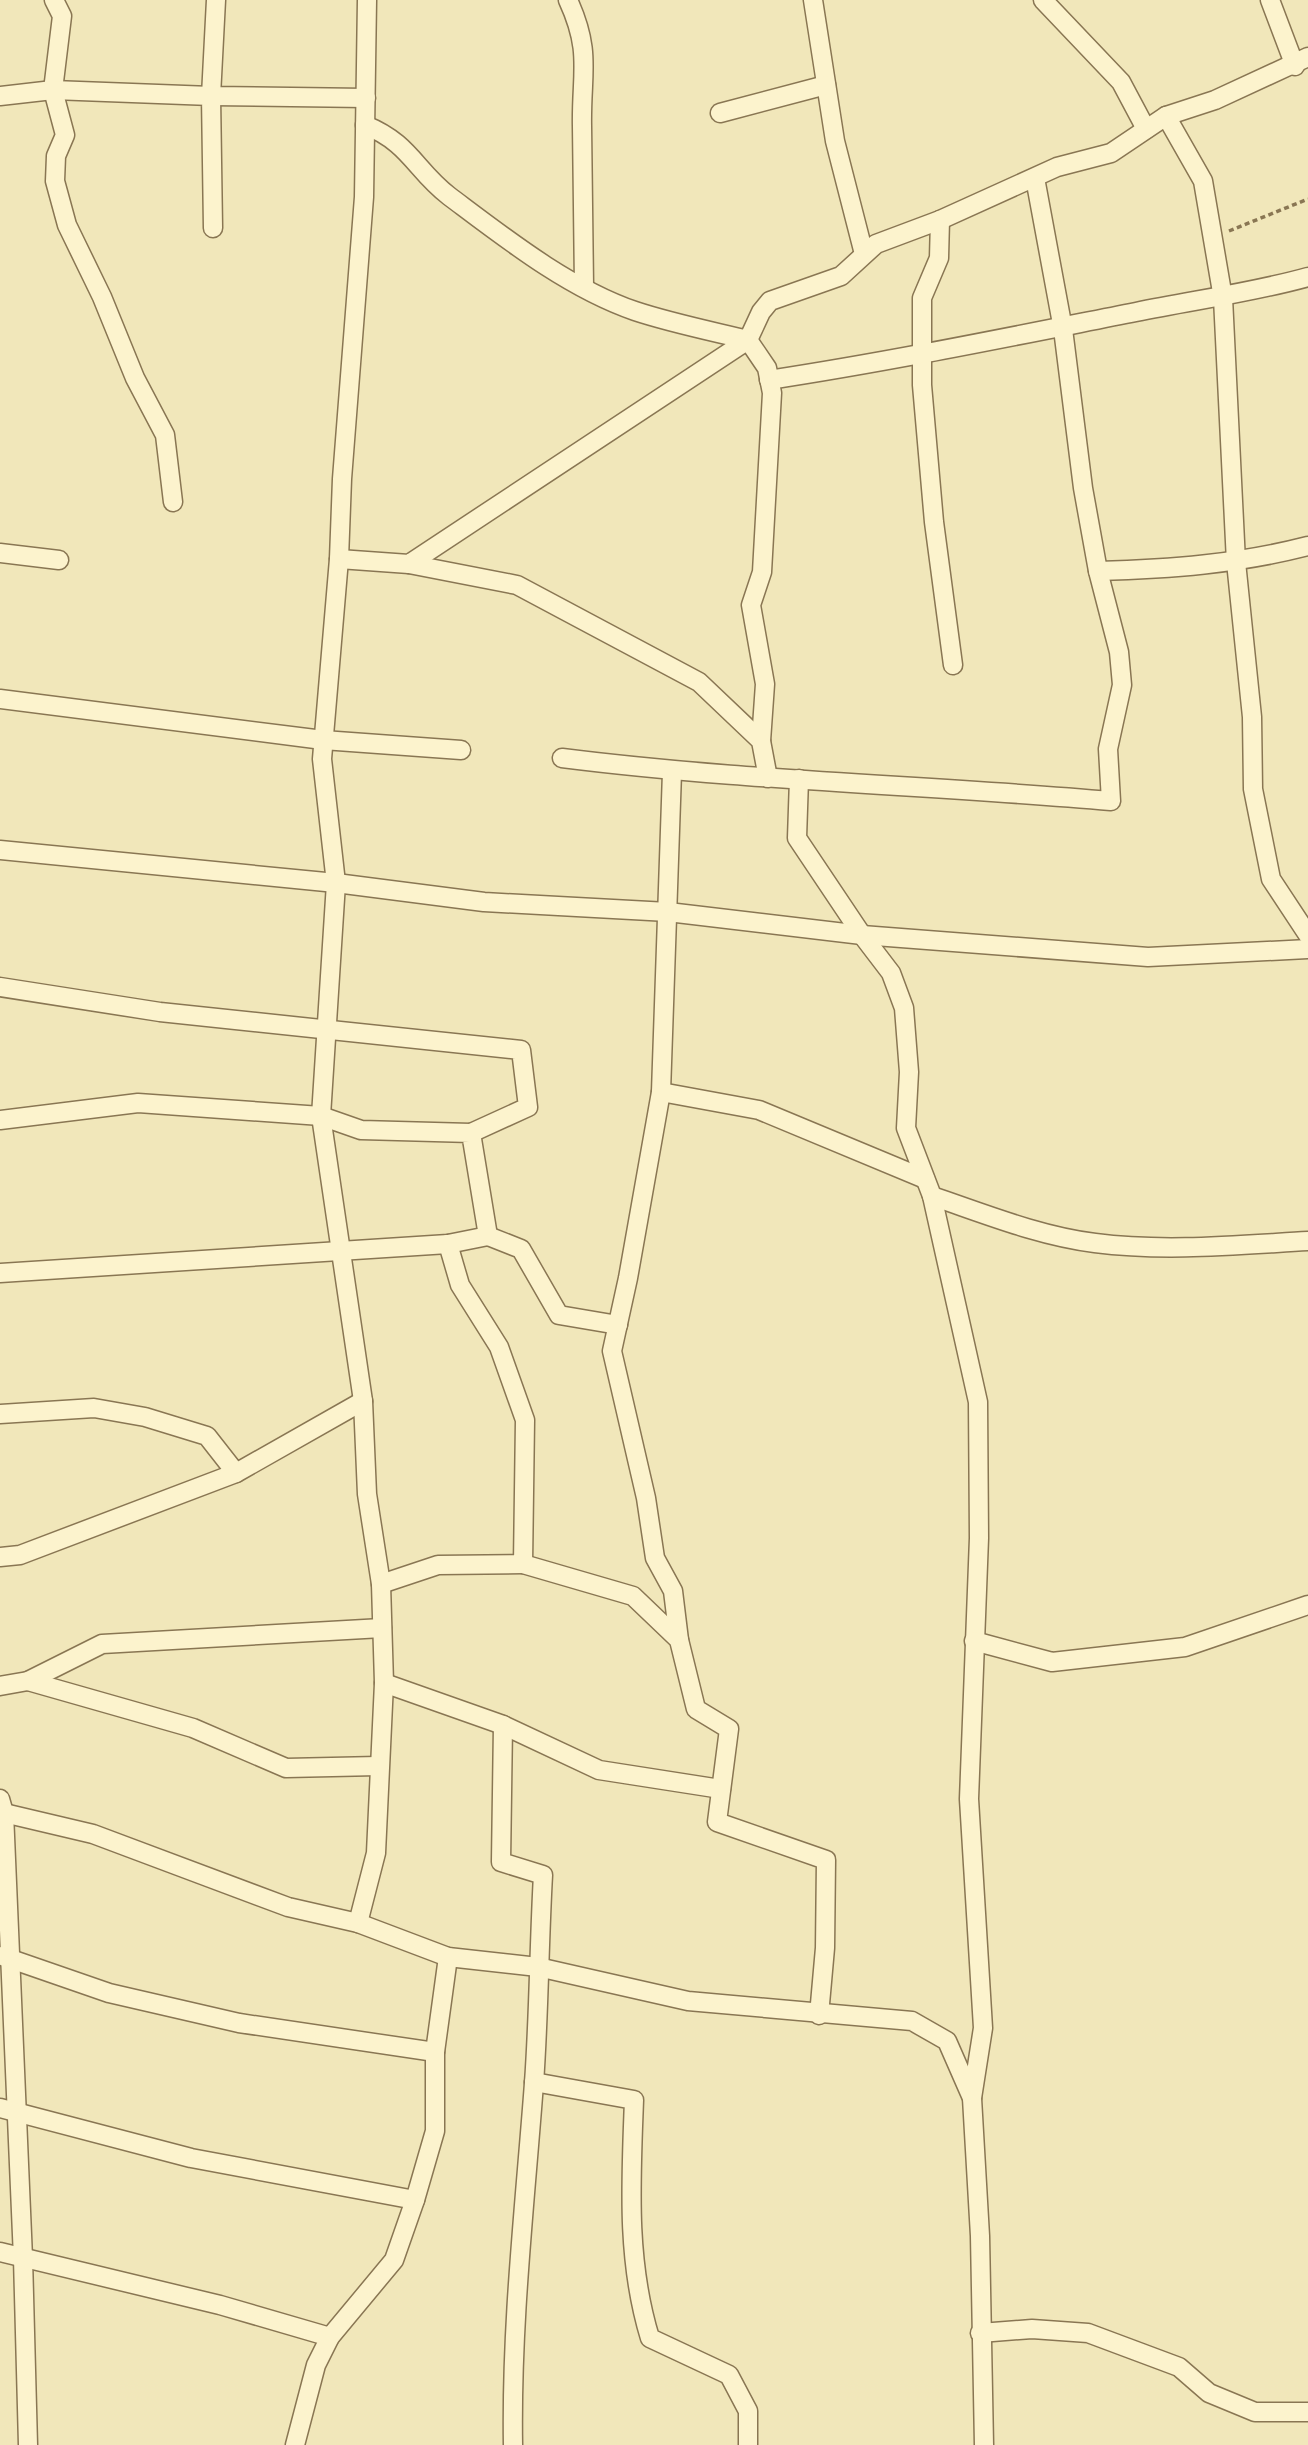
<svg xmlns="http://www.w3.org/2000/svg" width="1308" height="2445" font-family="'Libre Baskerville',serif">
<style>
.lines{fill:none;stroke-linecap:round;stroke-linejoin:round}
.minor-casing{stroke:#897653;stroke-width:21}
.path{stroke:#897653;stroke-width:3.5;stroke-dasharray:5 3.5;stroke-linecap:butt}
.minor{stroke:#fcf3cd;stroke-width:18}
</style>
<rect width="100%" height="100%" fill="#f1e7ba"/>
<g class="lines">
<g class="minor-casing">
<g id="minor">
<path d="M54,0L62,16L53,90L65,135L56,156L55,181L67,225L102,297L135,378L165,435L173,502"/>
<path d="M216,0L211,96L366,98"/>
<path d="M568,0C592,52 581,73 582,126C583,180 583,233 584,287"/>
<path d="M813,0L835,141L864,254"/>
<path d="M1043,0L1121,82L1146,129"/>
<path d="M1270,0L1295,66"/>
<path d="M0,96L53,90L211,96L213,228"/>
<path d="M720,113L826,85"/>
<path d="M1166,116L1203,181L1223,298L1236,562L1252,717L1253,789L1271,879L1308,935"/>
<path d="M365,125C410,143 415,170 449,196C505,238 568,288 635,311C671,323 711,331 748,340L767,368L772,393L762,572L751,605L765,684L761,741"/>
<path d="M940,220L939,258L922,298V385L934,522L953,665"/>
<path d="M769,380C893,361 1014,336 1136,312C1194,300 1251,293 1308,277"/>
<path d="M0,553L59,560"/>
<path d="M339,559L409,564L748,340L761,312L770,301L841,276L876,244L940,220L1057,167L1111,153L1166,116L1215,100L1308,57"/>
<path d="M409,564L517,585L699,682L761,741L768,778"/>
<path d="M1098,571C1170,569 1238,564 1308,546"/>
<path d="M0,699L323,740L461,750"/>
<path d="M562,758C744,781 928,785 1111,801L1108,749L1122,685L1119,652L1098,571L1083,488L1063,329L1035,178"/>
<path d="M672,772L661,1092L628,1278L612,1351L646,1498L655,1558L673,1591L679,1640"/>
<path d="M799,779L797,838L862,935L891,973L904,1008L909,1072L906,1128L932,1196C985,1214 1039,1236 1095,1243C1165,1252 1238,1245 1308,1241"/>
<path d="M0,850L336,883L484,902L668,912L862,935L1148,957L1308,949"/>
<path d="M0,987L160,1012L521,1050L528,1107L471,1133"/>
<path d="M661,1092L759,1110L925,1179"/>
<path d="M0,1120L138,1103L321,1116L361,1130L471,1133L488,1236L448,1244L0,1273"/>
<path d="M932,1196L978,1402L979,1538L969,1799L983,2028L972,2098"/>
<path d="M488,1236L521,1249L559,1315L618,1325"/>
<path d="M0,1414L94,1408L145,1417L207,1436L236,1473"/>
<path d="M0,1557L20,1555L236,1473L363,1401"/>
<path d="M523,1564L633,1596L679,1640L696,1709L729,1729L717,1822L826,1860L825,1948L819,2015"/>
<path d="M381,1584L438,1565L523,1564L525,1420L499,1347L460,1285L448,1244"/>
<path d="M974,1641L1052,1662L1185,1647L1308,1605"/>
<path d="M28,1681L193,1728L286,1768L378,1766"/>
<path d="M384,1683L503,1725L599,1770L721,1789"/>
<path d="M0,1686L28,1681L102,1644L382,1628"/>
<path d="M503,1725L501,1862L543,1875C539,1945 539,2014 534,2083C525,2204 511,2324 513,2445"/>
<path d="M0,1799L4,1813L23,2258L28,2445"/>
<path d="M4,1813L93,1834L288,1907L358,1923L448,1957L538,1967L688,2001L912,2021L947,2041L972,2098L980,2236L984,2445"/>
<path d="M358,1923L376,1853L384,1683L381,1584L367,1494L363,1401L321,1116L336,883L322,759L339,559L342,479L364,197L367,0"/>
<path d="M2,1956L109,1993L239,2023L435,2052"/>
<path d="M534,2082L634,2100C631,2181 626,2260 650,2338L729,2375L748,2411V2445"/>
<path d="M0,2108L191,2158L415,2200"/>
<path d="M0,2252L220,2305L330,2337"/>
<path d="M980,2333L1032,2329L1088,2333L1179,2367L1209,2393L1255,2412H1308"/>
<path d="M295,2445L316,2365L330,2337L394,2260L415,2200L435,2131V2052L448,1957"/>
</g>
</g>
<path class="path" d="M1229,231L1308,199"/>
<use href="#minor" class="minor"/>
</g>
</svg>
